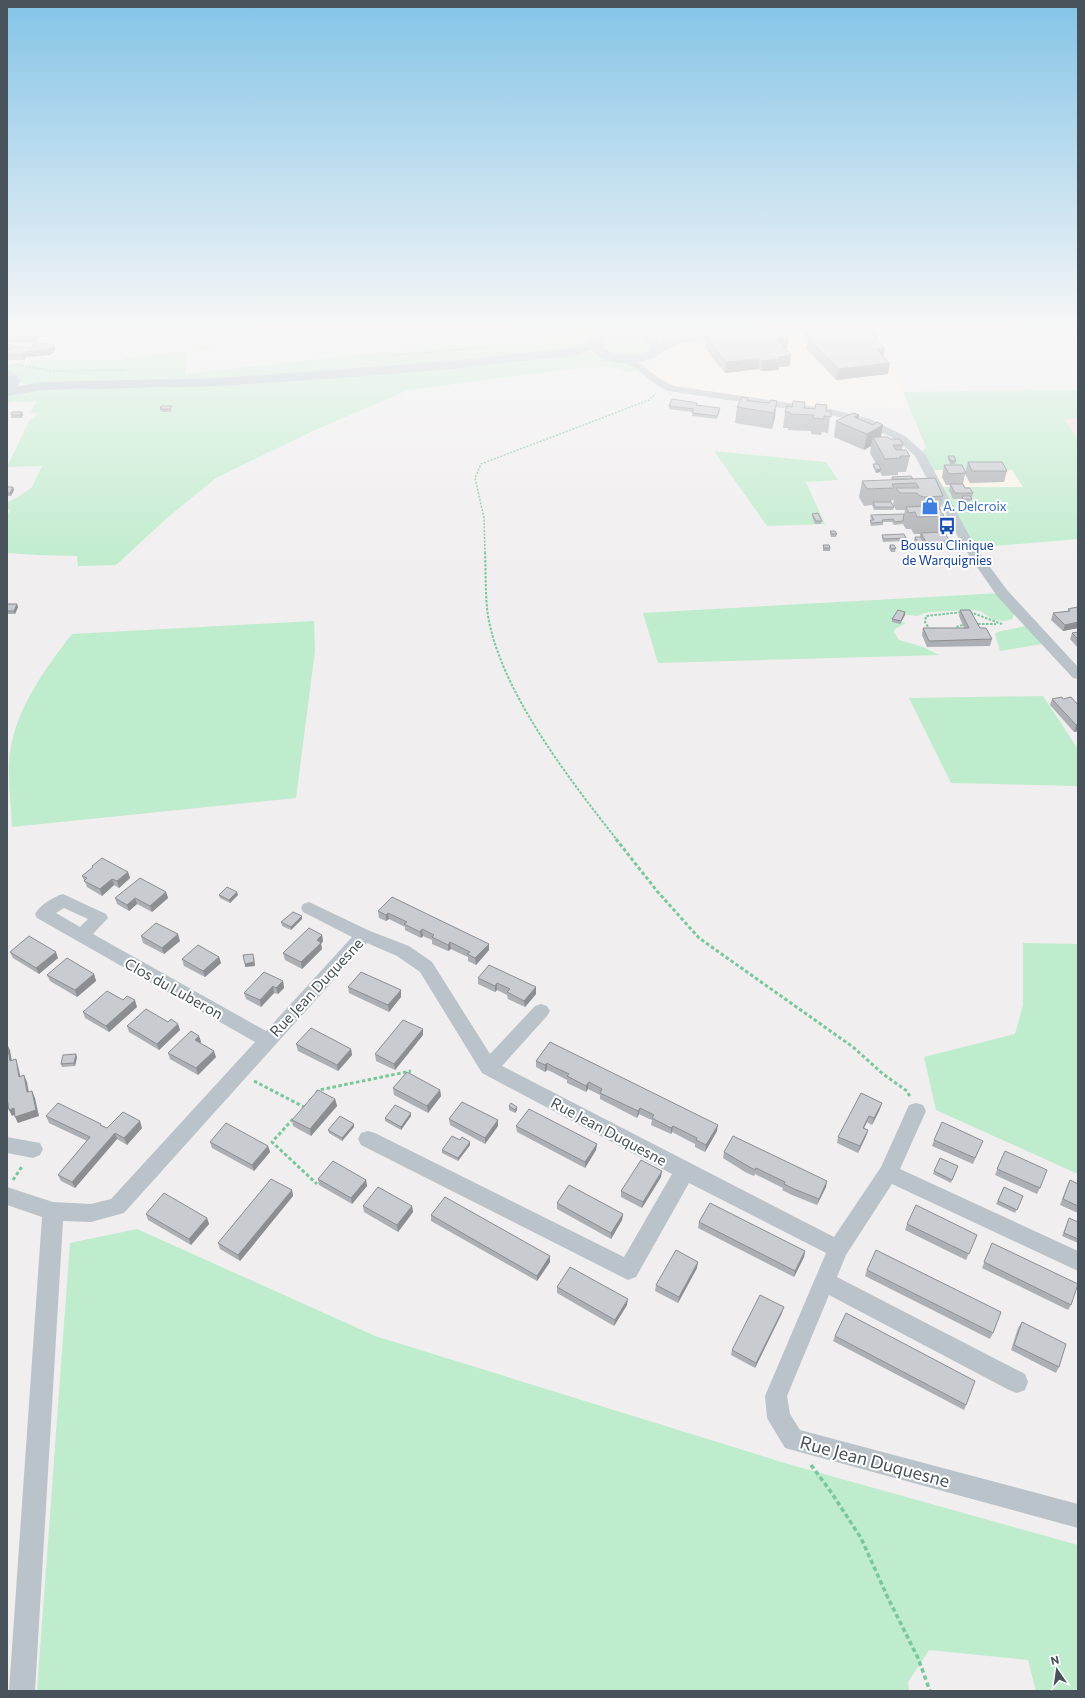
<svg xmlns="http://www.w3.org/2000/svg" width="1085" height="1698" font-family="Commissioner,sans-serif">
<style>
.commercial{fill:#fbf3e7}
.medical{fill:#f9dfdf}
.green{fill:#beeccc}
.lines{fill:none;stroke-linecap:round;stroke-linejoin:round}
.path-far3{stroke:#78c89a;stroke-width:1.5;stroke-dasharray:2 1.5;stroke-linecap:butt}
.path-far2{stroke:#78c89a;stroke-width:2;stroke-dasharray:2.5 1.5;stroke-linecap:butt}
.path-far1{stroke:#78c89a;stroke-width:3;stroke-dasharray:3.5 2.5;stroke-linecap:butt}
.path{stroke:#78c89a;stroke-width:3.5;stroke-dasharray:4.5 3;stroke-linecap:butt}
.minor{fill:#bac3ca;fill-rule:evenodd}
.primary{fill:#afbfcb;fill-rule:evenodd}
.wall{fill:#acafb3}
.shaded-wall{fill:#8c8e92}
.building{fill:#c8cbd0;stroke:#8c8e92}
.labels{text-anchor:middle;dominant-baseline:central;stroke-width:4;stroke-linejoin:round;paint-order:stroke}
.far-shop-label{font-size:13px;fill:#366cbe;stroke:#fff;text-anchor:start}
.far-transit-label{font-size:13px;fill:#164399;stroke:#fff}
.street-label{font-size:15px;fill:#47525a;stroke:#fff}
.near-street-label{font-size:18px;fill:#47525a;stroke:#fff}
</style>
<rect width="100%" height="100%" fill="#f0eeee"/>
<g class="commercial">
<path d="M807,331H882L908,408L836,407L809,408L681,391L644,370L655,368L680,346L687,344Z"/>
<path d="M930,470H1012L1023,487H939Z"/>
</g>
<path class="medical" d="M1064,419H1078V439Z"/>
<g class="green">
<path d="M564,331H612L573,352L596,353L644,370L626,372L617,368L600,367L570,369L408,390L313,431L216,478L167,518L116,565L78,566L77,556L39,555L7,553V515L11,510L7,509V503L21,495L32,487L42,466L7,467L29,421L38,414L30,412L37,401L21,402L19,401L7,403V392L29,385L13,381L7,374V364L29,365L33,360H125L126,358L184,351L242,338L243,339L186,354L185,374L392,351L539,339L566,335Z"/>
<path d="M652,331H807L687,344L679,334H662Z"/>
<path d="M625,336L640,338L651,346L650,349C637,356 618,359 607,348L606,345C610,338 618,337 625,336Z"/>
<path d="M1078,390V419H1064L1078,439V539L970,548L939,487H1023L1012,470H930L920,454L926,447L903,392Z"/>
<path d="M714,451L826,462L838,480L806,482L825,524L767,526Z"/>
<path d="M1002,593L1021,614L1014,615L1012,619L1005,621L994,620L980,611L972,610L928,612L917,616L902,614L899,621L906,623L895,629L894,632L899,640L923,647L939,655L658,663L643,613Z"/>
<path d="M314,621L315,651L296,798L12,827C11,802 7,777 10,753C16,708 45,669 72,634Z"/>
<path d="M1031,625L1048,643L1000,651L995,634L997,632Z"/>
<path d="M1043,696L1078,749V786L951,783L909,698Z"/>
<path d="M1023,943L1078,944V1174L936,1110L924,1057L1015,1034L1023,1005Z"/>
<path d="M137,1229L375,1336L788,1464L1078,1545V1691H1036L1028,1660L929,1650L908,1682L909,1691H37L70,1243Z"/>
</g>
<g class="lines">
<g class="path-far3">
<path d="M784,334L807,331"/>
<path d="M396,355L491,347"/>
<path d="M15,364L52,371L125,370"/>
<path d="M485,553L484,518L475,478L481,464L649,400L656,393"/>
</g>
<g class="path-far2">
<path d="M485,552C486,573 485,595 488,616C501,692 570,780 617,840"/>
<path d="M970,612L1002,624"/>
<path d="M978,624H996"/>
<path d="M930,630L925,622L926,616L963,612"/>
<path d="M958,630L956,627L963,625"/>
</g>
<g class="path-far1">
<path d="M616,839L657,891L699,938L853,1047L883,1074L907,1091L910,1097"/>
<path d="M254,1081L304,1107"/>
<path d="M316,1093L319,1090L411,1071"/>
<path d="M293,1119L272,1142L317,1184"/>
<path d="M13,1180L23,1165"/>
</g>
<path class="path" d="M811,1465L831,1492L861,1538L888,1598L918,1658L930,1691"/>
<g class="minor">
<path d="M8,331H18L10,342L7,343Z"/>
<path d="M621,355C643,361 654,378 674,386L830,409L870,419L905,436L925,454L976,548L1007,590L1078,667V679L1073,678L997,596L964,548L915,456L897,440L862,423L830,415L668,391L657,385L635,368L618,360L616,358Z"/>
<path d="M63,894L106,914L108,918L93,934L266,1031L352,937L303,912L301,908L303,904L309,902L370,931L409,946L432,962L490,1054L535,1006L541,1004L547,1006L550,1011L547,1016L502,1066L834,1237L881,1167L909,1105L916,1103L923,1105L926,1111L900,1169L1078,1251V1271L892,1184L846,1255L837,1277L1025,1374L1028,1382L1025,1390L1017,1393L1009,1390L829,1295L787,1396L790,1414L800,1430L1078,1504V1528L785,1448L767,1418L765,1396L826,1253L689,1183L636,1277L628,1280L361,1145L358,1139L361,1133L368,1131L375,1133L624,1257L672,1174L482,1073L420,972L397,956L367,943L124,1213L91,1222L63,1221L35,1691H9L42,1217L7,1205V1187L53,1202L91,1204L111,1199L255,1042L37,918L35,914C40,905 53,897 63,894ZM64,908L88,919L80,927L56,913Z"/>
<path d="M7,1137L40,1143L43,1149L40,1155L33,1158L7,1153Z"/>
</g>
<path class="primary" d="M611,331C629,331 648,328 661,342L663,340L662,339L664,336L714,331H751L750,334L745,335C725,338 704,339 683,343C670,345 664,353 653,358C636,365 604,367 592,350L570,356L451,369L326,379L220,386L41,390L7,396V370L16,374L20,381L18,386L41,382L220,378L451,361L570,348C585,344 596,335 611,331ZM627,337L642,340L650,346V348C637,358 617,357 604,348L605,343L615,338Z"/>
</g>
<g class="wall">
<path d="M7,331H52L46,334L44,337H39L37,343H10Z"/>
<path d="M806,331H878L877,340H876L883,357L888,374L836,380L806,348L808,340L805,338Z"/>
<path d="M706,337L787,348H784L790,366L779,367V370L761,371L759,369L725,373L705,348Z"/>
<path d="M54,344L55,349L53,353L50,355L26,357L24,360H7V348L32,347Z"/>
<path d="M771,400L775,417L772,429L735,423L737,407L748,401L770,403Z"/>
<path d="M697,403L696,405L720,411L717,419L692,416L693,412L669,409V406Z"/>
<path d="M792,407L831,411L828,433L822,432L821,435L811,434V431L788,430V428H783L785,412Z"/>
<path d="M160,409H172L171,412H161Z"/>
<path d="M11,415H23L21,418H11Z"/>
<path d="M859,415L858,419L873,425H883L881,437L890,439L903,445L902,450L910,456L906,472H898V475L882,476L880,472L876,473L873,467V464H876L870,453L871,446L864,450L834,437L836,421Z"/>
<path d="M948,456L956,461L955,464H950L948,459Z"/>
<path d="M968,462L1007,471L1004,482L970,483L965,474L963,484L965,488L973,493L971,501L963,502L961,499H953L949,490L950,485H946L942,477L944,465L965,473Z"/>
<path d="M892,477L913,479L943,496L940,510L944,516L940,532L950,541L949,547L924,548V547L918,548L914,540L915,537H920V534H914L911,529H906L903,524L894,525L892,522H883V525L871,526L870,523V520H872L870,517L871,515L904,514L905,510H896L893,504L894,500H892L891,502L894,507L893,510H874L872,505L864,506L859,497L862,481L891,480Z"/>
<path d="M7,487H13L14,490L11,496H7Z"/>
<path d="M812,514L822,521L821,524H815L812,516Z"/>
<path d="M830,531L837,534L836,537H831L830,534Z"/>
<path d="M882,535L906,538L905,541L883,542L882,538Z"/>
<path d="M823,545L830,548V551H823Z"/>
<path d="M890,545L896,548L895,552H891L889,548Z"/>
<path d="M7,604L18,607L15,614H7Z"/>
<path d="M1078,608V628L1063,631L1051,620L1053,613L1068,611V609Z"/>
<path d="M960,610L992,639L990,646L927,647L922,635L923,628H964L959,616Z"/>
<path d="M905,615L900,624L892,622V619Z"/>
<path d="M1078,632V648L1070,639L1072,633Z"/>
<path d="M1052,699H1063L1078,705V731L1074,732L1050,705Z"/>
<path d="M92,866L128,872L130,878L119,888L114,885L102,896L87,887L85,882L82,876L92,868Z"/>
<path d="M166,892L168,898L152,912L137,904L129,911L117,904L115,898Z"/>
<path d="M219,895H238L230,903L220,898Z"/>
<path d="M392,897L489,950L476,965L468,961V957L457,952L451,949L448,951L432,944V940L423,936L421,938L405,930V927L389,919L386,921L379,918L378,911Z"/>
<path d="M302,916V919L291,930L282,926L281,922Z"/>
<path d="M322,935L323,941L321,944L322,949L302,969L285,960L283,953Z"/>
<path d="M141,936L180,941L164,954L143,943Z"/>
<path d="M10,952L58,958L39,974L13,958Z"/>
<path d="M219,957L221,963L205,977L184,966L182,959Z"/>
<path d="M94,974L96,981L77,997L50,981L47,975Z"/>
<path d="M478,978L536,987V994L525,1007L508,999L507,995L497,990L495,992L478,984Z"/>
<path d="M283,981L284,988L278,994L274,993L261,1007L246,999L244,993Z"/>
<path d="M348,987L401,997L389,1012L349,993Z"/>
<path d="M123,1000L137,1007L109,1032L85,1018L83,1012Z"/>
<path d="M168,1022L178,1024L180,1030L159,1050L129,1032L127,1026Z"/>
<path d="M423,1035L395,1070L376,1061L375,1054Z"/>
<path d="M199,1036L201,1042L200,1043L216,1057L198,1075L170,1059L168,1053Z"/>
<path d="M550,1042L717,1131L705,1152L695,1147V1144L672,1132L671,1134L651,1125L652,1120L647,1118L639,1114L637,1118L600,1099V1095L588,1089L586,1092L567,1083V1080L552,1072L547,1070L545,1072L536,1067V1061Z"/>
<path d="M296,1044L351,1049L352,1055L338,1071L298,1051Z"/>
<path d="M77,1057L75,1066L62,1067L61,1064Z"/>
<path d="M393,1088L440,1090L441,1096L428,1113L394,1095Z"/>
<path d="M335,1099L337,1106L311,1136L293,1126L292,1120Z"/>
<path d="M509,1106L517,1107V1110L515,1113L509,1110Z"/>
<path d="M880,1109L872,1125L867,1122L864,1128L868,1130L866,1136L858,1153L837,1143L838,1137Z"/>
<path d="M46,1116L101,1124L102,1126L107,1128H142L127,1145L117,1139L75,1188L61,1181L58,1175L87,1141L49,1123Z"/>
<path d="M411,1116L401,1130L385,1121V1118Z"/>
<path d="M449,1119L498,1120V1126L485,1144L450,1125Z"/>
<path d="M354,1124V1127L342,1141L329,1133L328,1130Z"/>
<path d="M516,1126L597,1144L596,1150L585,1168L517,1132Z"/>
<path d="M460,1140L470,1142V1145L458,1161L442,1153V1150Z"/>
<path d="M934,1140L983,1141L973,1164L932,1146Z"/>
<path d="M210,1142L268,1146L270,1152L254,1171L212,1148Z"/>
<path d="M1005,1151L1040,1188L1037,1194L995,1175Z"/>
<path d="M724,1152L826,1187L817,1205L792,1195L782,1190L783,1188L755,1174L754,1176L745,1172L723,1158Z"/>
<path d="M958,1166L951,1183L933,1174L934,1171Z"/>
<path d="M661,1177L642,1208L621,1197V1191Z"/>
<path d="M318,1179L366,1180L367,1186L352,1204L319,1185Z"/>
<path d="M1070,1180L1078,1184V1213L1060,1205L1067,1186Z"/>
<path d="M1004,1187L1023,1196L1015,1213L996,1204Z"/>
<path d="M292,1190L293,1196L240,1261L220,1249L218,1243Z"/>
<path d="M557,1203L623,1214L622,1220L611,1239L557,1209Z"/>
<path d="M363,1206H412L413,1212L398,1232L364,1212Z"/>
<path d="M146,1214L207,1218L209,1224L191,1245L148,1220Z"/>
<path d="M431,1215L550,1256V1262L537,1281L431,1221Z"/>
<path d="M1069,1218L1078,1222V1243L1062,1236Z"/>
<path d="M699,1222L805,1251L804,1257L794,1277L698,1228Z"/>
<path d="M907,1224L977,1235L966,1260L905,1230Z"/>
<path d="M992,1243L1071,1305L1068,1310L982,1268Z"/>
<path d="M697,1268L678,1303L655,1291L656,1285Z"/>
<path d="M867,1270L993,1333L990,1339L865,1276Z"/>
<path d="M557,1287L627,1305L614,1326L557,1293Z"/>
<path d="M782,1313L755,1368L731,1355L732,1350Z"/>
<path d="M1022,1322L1059,1367L1056,1373L1011,1350L1018,1328Z"/>
<path d="M835,1336L966,1405L964,1410L833,1341Z"/>
</g>
<g class="shaded-wall">
<path d="M34,331H37L39,337L37,343Z"/>
<path d="M43,331H52L46,334L44,337Z"/>
<path d="M867,331H878L877,340L865,342Z"/>
<path d="M789,337L787,348L775,349L776,338Z"/>
<path d="M54,344L55,349L53,353L50,355L26,357L24,360L23,354L25,352Z"/>
<path d="M876,349H885L883,359Z"/>
<path d="M791,355L790,366L779,367V370L761,371L762,361L778,357Z"/>
<path d="M760,359L759,369L725,373L726,362Z"/>
<path d="M890,363L888,374L836,380L838,369Z"/>
<path d="M777,401L775,417L772,429L774,413Z"/>
<path d="M22,412L23,415L21,418L20,415Z"/>
<path d="M859,415L856,429L854,417Z"/>
<path d="M883,425L880,441L873,437L871,446L864,450L867,434Z"/>
<path d="M881,469L880,472L876,473V470Z"/>
<path d="M13,487L14,490L11,496L10,493Z"/>
<path d="M17,604L18,607L15,614L14,611Z"/>
<path d="M905,612V615L900,624L901,621Z"/>
<path d="M1078,622V628L1063,631L1065,625Z"/>
<path d="M1076,725H1078V731L1074,732Z"/>
<path d="M128,872L130,878L119,888L117,881Z"/>
<path d="M112,879L114,885L102,896L100,889Z"/>
<path d="M166,892L168,898L152,912L150,906Z"/>
<path d="M237,892L238,895L230,903L229,900Z"/>
<path d="M135,898L137,904L129,911L127,905Z"/>
<path d="M388,913L389,919L386,921V915Z"/>
<path d="M302,916V919L291,930V927Z"/>
<path d="M422,929L423,936L421,938L420,932Z"/>
<path d="M178,934L180,941L164,954L162,948Z"/>
<path d="M322,935L323,941L321,944L322,949L302,969L301,962L317,940Z"/>
<path d="M450,942L451,949L448,951V945Z"/>
<path d="M489,944V950L476,965L475,958Z"/>
<path d="M56,952L58,958L39,974L36,968Z"/>
<path d="M219,957L221,963L205,977L203,971Z"/>
<path d="M254,957L255,966L245,967V964Z"/>
<path d="M94,974L96,981L77,997L75,990Z"/>
<path d="M283,981L284,988L278,994L276,988Z"/>
<path d="M497,983V990L495,992V986Z"/>
<path d="M273,986L274,993L261,1007L260,1000Z"/>
<path d="M536,987V994L525,1007L524,1001Z"/>
<path d="M401,990V997L389,1012L388,1005Z"/>
<path d="M135,1000L137,1007L109,1032L106,1026Z"/>
<path d="M178,1024L180,1030L159,1050L157,1044Z"/>
<path d="M423,1029V1035L395,1070L394,1064Z"/>
<path d="M199,1036L201,1042L197,1046L195,1040Z"/>
<path d="M7,1044L10,1050L13,1067L10,1061Z"/>
<path d="M351,1049L352,1055L338,1071L337,1065Z"/>
<path d="M214,1051L216,1057L198,1075L196,1068Z"/>
<path d="M76,1054L77,1057L75,1066L74,1063Z"/>
<path d="M16,1059L18,1066L22,1083L19,1077Z"/>
<path d="M547,1063V1070L545,1072V1065Z"/>
<path d="M24,1075L27,1082L30,1099L27,1092Z"/>
<path d="M589,1082L588,1089L586,1092V1086Z"/>
<path d="M440,1090L441,1096L428,1113L427,1106Z"/>
<path d="M32,1091L35,1098L39,1116L18,1123L15,1117Z"/>
<path d="M335,1099L337,1106L311,1136L310,1129Z"/>
<path d="M882,1103L880,1109L872,1125L874,1118Z"/>
<path d="M517,1107V1110L515,1113V1110Z"/>
<path d="M14,1108L17,1114L12,1116L9,1110Z"/>
<path d="M640,1108L639,1114L637,1118L638,1111Z"/>
<path d="M411,1113V1116L401,1130V1127Z"/>
<path d="M869,1116L867,1122L861,1134L863,1128Z"/>
<path d="M498,1120V1126L485,1144V1138Z"/>
<path d="M140,1121L142,1128L127,1145L124,1138Z"/>
<path d="M354,1124V1127L342,1141V1138Z"/>
<path d="M718,1125L717,1131L705,1152L706,1145Z"/>
<path d="M673,1126L672,1132L671,1134V1128Z"/>
<path d="M868,1130L866,1136L858,1153L860,1146Z"/>
<path d="M115,1133L117,1139L75,1188L72,1182Z"/>
<path d="M470,1142V1145L458,1161V1158Z"/>
<path d="M597,1144L596,1150L585,1168V1162Z"/>
<path d="M268,1146L270,1152L254,1171L252,1165Z"/>
<path d="M662,1171L661,1177L642,1208L643,1202Z"/>
<path d="M366,1180L367,1186L352,1204L351,1198Z"/>
<path d="M827,1181L826,1187L817,1205L819,1199Z"/>
<path d="M292,1190L293,1196L240,1261L238,1255Z"/>
<path d="M412,1206L413,1212L398,1232L397,1225Z"/>
<path d="M623,1214L622,1220L611,1239V1233Z"/>
<path d="M207,1218L209,1224L191,1245L189,1239Z"/>
<path d="M805,1251L804,1257L794,1277L795,1271Z"/>
<path d="M550,1256V1262L537,1281V1276Z"/>
<path d="M698,1262L697,1268L678,1303L679,1297Z"/>
<path d="M628,1299L627,1305L614,1326L615,1320Z"/>
<path d="M784,1307L782,1313L755,1368L756,1363Z"/>
</g>
<g class="building">
<path d="M766,331H783L789,337L776,338L791,355L778,357L780,359L762,361L760,359L726,362L706,337Z"/>
<path d="M811,331H867L885,349H876L890,363L838,369L808,338L816,337Z"/>
<path d="M33,344H54L52,347L48,349L25,352L23,354L7,355V350L13,349L14,347H32Z"/>
<path d="M9,345H15L13,349H7Z"/>
<path d="M742,397L748,398L747,401H750L770,403L771,400L777,401L774,413L737,407Z"/>
<path d="M672,399L697,403L696,405L720,408L717,416L692,413L694,409L669,406Z"/>
<path d="M793,401L805,402L804,408L815,409L816,404L827,405L826,411H831V417L824,416V419L813,418L814,415L790,414V412H785L787,406L792,407Z"/>
<path d="M161,406H172L170,409H160Z"/>
<path d="M12,412H22L20,415H11Z"/>
<path d="M853,413L859,415L854,417L873,425L877,422L883,425L867,434L836,421Z"/>
<path d="M873,437H888L890,439H900L903,445H893L896,450H906L910,456H900L901,458L885,459Z"/>
<path d="M948,456H954L956,461H951Z"/>
<path d="M968,462H1002L1007,471H972Z"/>
<path d="M873,464H878L881,469L876,470Z"/>
<path d="M944,465H962L966,473L949,474Z"/>
<path d="M911,476L913,479H893L892,477Z"/>
<path d="M935,478L943,496L926,497L920,496L917,493H900L896,488H919L916,483L892,484L894,488L867,489L862,481Z"/>
<path d="M950,484H963L965,488H970L973,493H955Z"/>
<path d="M7,487H13L10,493H7Z"/>
<path d="M962,496H970L972,499H963Z"/>
<path d="M873,502H891L894,507H875Z"/>
<path d="M931,506L933,510L940,509L944,516L917,517L915,512L909,513L906,507Z"/>
<path d="M818,513L822,521H816L812,514Z"/>
<path d="M904,514L903,521L895,522L893,519L882,520L883,522L872,523L870,520H874L871,515Z"/>
<path d="M830,531H835L837,534H832Z"/>
<path d="M944,532L950,541L926,542L921,533Z"/>
<path d="M904,534L906,538L884,539L882,535Z"/>
<path d="M915,537H921L924,544L919,545Z"/>
<path d="M823,545H829L830,548H824Z"/>
<path d="M890,545H894L896,548L891,549Z"/>
<path d="M7,604H17L14,611H7Z"/>
<path d="M1077,607L1078,608V622L1065,625L1053,613L1070,611L1068,609Z"/>
<path d="M898,610L905,612L901,621L892,619Z"/>
<path d="M960,610H970L980,628H986L992,639L929,641L923,628H969Z"/>
<path d="M1078,632V639L1072,633Z"/>
<path d="M1062,697L1063,699L1071,697L1078,705V725H1076L1052,699Z"/>
<path d="M102,858L128,872L117,881L112,879L100,889L84,881L87,878L82,876L93,867L92,866Z"/>
<path d="M140,878L166,892L150,906L135,898L127,905L115,898Z"/>
<path d="M227,887L237,892L229,900L219,895Z"/>
<path d="M392,897L489,944L475,958L467,954L470,952L450,942L448,945L432,937L434,935L422,929L420,932L404,924L407,922L388,913L386,915L378,911Z"/>
<path d="M293,912L302,916L291,927L281,922Z"/>
<path d="M156,923L178,934L162,948L141,936Z"/>
<path d="M309,928L322,935L317,940L321,943L301,962L283,953Z"/>
<path d="M29,936L56,952L36,968L10,952Z"/>
<path d="M198,945L219,957L203,971L182,959Z"/>
<path d="M253,954L254,962L245,964L243,955Z"/>
<path d="M67,958L94,974L75,990L47,975Z"/>
<path d="M489,965L536,987L524,1001L507,992L510,989L497,983L495,986L478,978Z"/>
<path d="M264,972L283,981L276,988L273,986L260,1000L244,993Z"/>
<path d="M361,972L401,990L388,1005L348,987Z"/>
<path d="M107,991L123,1000L127,996L135,1000L106,1026L83,1012Z"/>
<path d="M146,1009L168,1022L171,1019L178,1024L157,1044L127,1026Z"/>
<path d="M403,1020L423,1029L394,1064L375,1054Z"/>
<path d="M311,1028L351,1049L337,1065L296,1044Z"/>
<path d="M191,1031L199,1036L195,1040L214,1051L196,1068L168,1053Z"/>
<path d="M550,1042L718,1125L706,1145L696,1140L697,1138L673,1126L671,1128L652,1118L654,1115L640,1108L638,1111L600,1093L602,1089L589,1082L586,1086L567,1076L569,1074L552,1066L547,1063L545,1065L536,1061Z"/>
<path d="M7,1044L10,1061L16,1059L19,1077L24,1075L27,1092L32,1091L36,1110L15,1117L14,1108L9,1110L7,1099Z"/>
<path d="M76,1054L74,1063L61,1064L63,1055Z"/>
<path d="M407,1072L440,1090L427,1106L393,1088Z"/>
<path d="M318,1090L335,1099L310,1129L292,1120Z"/>
<path d="M861,1093L882,1103L874,1118L869,1116L863,1128L868,1130L860,1146L838,1137Z"/>
<path d="M462,1102L498,1120L485,1138L449,1119Z"/>
<path d="M58,1103L101,1124L100,1125L107,1128L123,1112L140,1121L124,1138L115,1133L72,1182L58,1175L90,1137L46,1116Z"/>
<path d="M511,1103L517,1107L515,1110L509,1106Z"/>
<path d="M395,1105L411,1113L401,1127L385,1118Z"/>
<path d="M529,1109L597,1144L585,1162L516,1126Z"/>
<path d="M340,1116L354,1124L342,1138L328,1130Z"/>
<path d="M942,1122L983,1141L975,1158L934,1140Z"/>
<path d="M226,1123L268,1146L252,1165L210,1142Z"/>
<path d="M452,1136L460,1140L462,1137L470,1142L458,1158L442,1150Z"/>
<path d="M733,1136L827,1181L819,1199L794,1189L784,1184L785,1182L756,1168L755,1170L746,1165L724,1152Z"/>
<path d="M1005,1151L1047,1170L1040,1188L997,1169Z"/>
<path d="M940,1158L958,1166L952,1180L934,1171Z"/>
<path d="M641,1160L662,1171L643,1202L621,1191Z"/>
<path d="M333,1161L366,1180L351,1198L318,1179Z"/>
<path d="M271,1179L292,1190L238,1255L218,1243Z"/>
<path d="M1070,1180L1078,1184V1206L1063,1199Z"/>
<path d="M569,1185L623,1214L611,1233L557,1203Z"/>
<path d="M378,1187L412,1206L397,1225L363,1206Z"/>
<path d="M1004,1187L1023,1196L1017,1210L998,1201Z"/>
<path d="M164,1193L207,1218L189,1239L146,1214Z"/>
<path d="M445,1197L550,1256L537,1276L431,1215Z"/>
<path d="M710,1203L805,1251L795,1271L699,1222Z"/>
<path d="M916,1205L977,1235L969,1254L907,1224Z"/>
<path d="M1069,1218L1078,1222V1239L1064,1233Z"/>
<path d="M992,1243L1078,1284L1071,1305L984,1262Z"/>
<path d="M676,1250L698,1262L679,1297L656,1285Z"/>
<path d="M876,1250L1001,1312L993,1333L867,1270Z"/>
<path d="M570,1267L628,1299L615,1320L557,1287Z"/>
<path d="M760,1295L784,1307L756,1363L732,1350Z"/>
<path d="M846,1313L975,1381L966,1405L835,1336Z"/>
<path d="M1022,1322L1066,1344L1059,1367L1014,1345Z"/>
</g>
<linearGradient id="sky" x2="0" y2="1"><stop stop-color="#84c4e7"/><stop offset="0.58" stop-color="#f8f7f7"/><stop offset="1" stop-color="#f8f7f7" stop-opacity="0"/></linearGradient>
<rect width="1085" height="569" fill="url(#sky)"/>
<defs>
<g id="shop-bare" transform="scale(1.38)"><path d="M-5-2.5h2.3a2.7 3.5 0 0 1 5.4 0H5L5.5 6h-11ZM-1.5-2.5h3a1.5 2.3 0 0 0-3 0Z" fill="#3f7fe0" stroke="#fff" stroke-width="2.5" paint-order="stroke"/></g>
<g id="bus-bare" transform="scale(1.38)"><path d="M-5-6H5V4H4V6H2V4H-2V6H-4V4H-5ZM-3.5-4V0h7V-4ZM-3.5 1.2v1.5H-2V1.2ZM2 1.2v1.5H3.5V1.2Z" fill="#1a4fb4" stroke="#fff" stroke-width="2.5" paint-order="stroke"/></g>
</defs>
<g fill-rule="evenodd">
<use href="#shop-bare" x="930" y="506"/>
<use href="#bus-bare" x="947" y="526"/>
</g>
<g class="labels">
<g class="far-shop-label">
<text x="943" y="506">A. Delcroix</text>
</g>
<g class="far-transit-label">
<text x="947" y="545">Boussu Clinique<tspan x="947" dy="15">de Warquignies</tspan></text>
</g>
<g class="street-label">
<text transform="translate(316 987) rotate(-47)">Rue Jean Duquesne</text>
<text transform="translate(174 988) rotate(29)">Clos du Luberon</text>
<text transform="translate(609 1131) rotate(28)">Rue Jean Duquesne</text>
</g>
<g class="near-street-label">
<text transform="translate(875 1461) rotate(15)">Rue Jean Duquesne</text>
</g>
</g>
<rect width="1085" height="1698" fill="none" stroke="#47525a" stroke-width="16"/>
<g transform="translate(1057 1670) rotate(347)" stroke="#ffffff" stroke-width="3" paint-order="stroke">
<path d="M0-3L7 15L0 10L-7 15Z" fill="#47525a"/>
<text y="-6" font-size="11" font-weight="bold" text-anchor="middle" fill="#47525a">N</text>
</g>
</svg>
